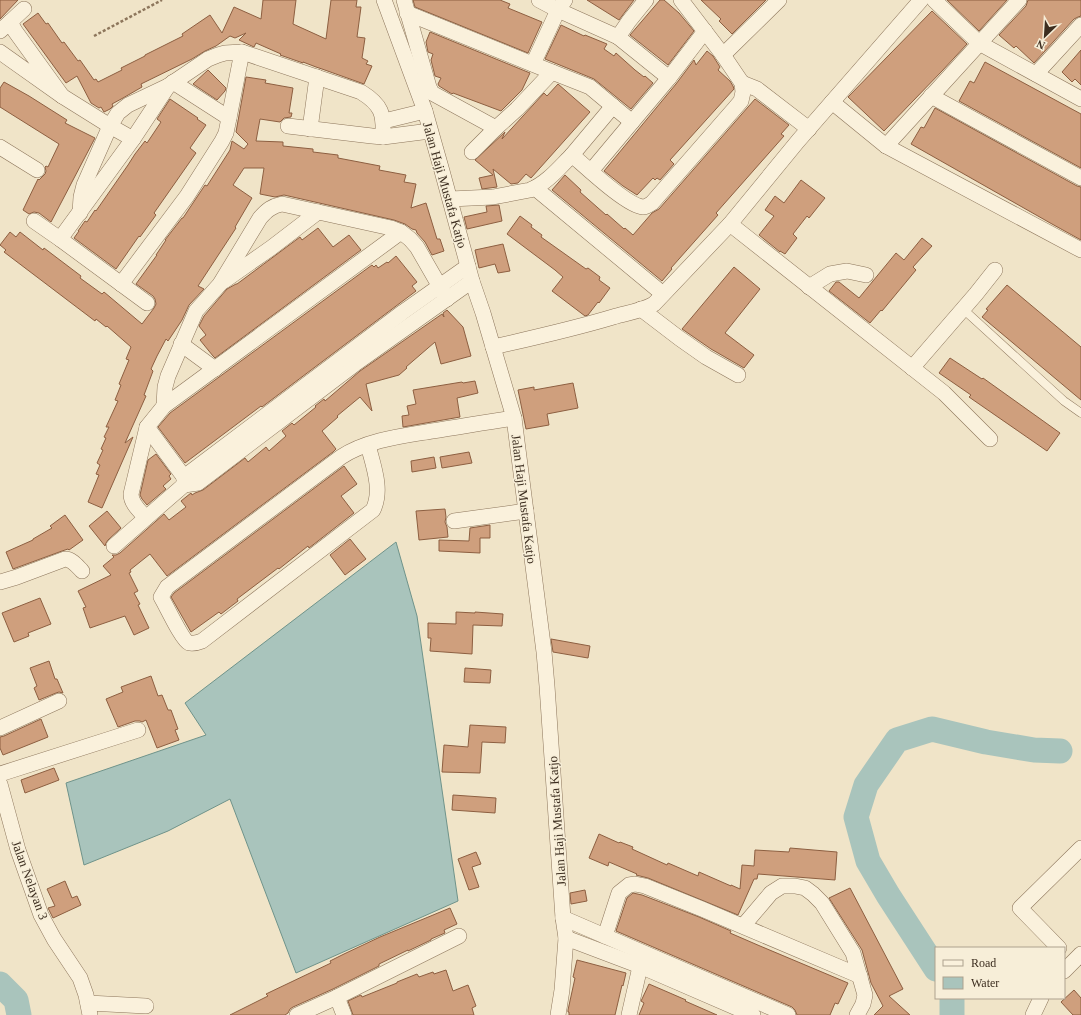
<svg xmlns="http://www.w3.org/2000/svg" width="1081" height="1015" font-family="Georgia,serif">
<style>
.water{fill:#a9c4bc;stroke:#6f938a}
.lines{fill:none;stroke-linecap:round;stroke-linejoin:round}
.river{stroke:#a9c4bc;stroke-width:25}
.building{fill:#cf9f7d;stroke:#8d5f41}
.service-casing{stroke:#8d765c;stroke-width:9}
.minor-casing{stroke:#8d765c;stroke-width:16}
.path{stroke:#8d765c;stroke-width:2.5;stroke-dasharray:3 2;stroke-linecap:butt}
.service{stroke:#faf1dc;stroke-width:8}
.minor{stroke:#faf1dc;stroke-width:15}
.labels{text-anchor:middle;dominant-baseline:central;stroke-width:3;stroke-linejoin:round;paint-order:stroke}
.street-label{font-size:13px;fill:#3d2e20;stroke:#f7eed8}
</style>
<rect width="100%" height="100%" fill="#f0e4c8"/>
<path class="water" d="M396,542L417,616L458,901L296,973L230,799L168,831L84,865L66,783L206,735L185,703Z"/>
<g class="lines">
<g class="river">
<path d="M936,969L888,895L868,861L856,817L866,785L897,740L932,729L986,742L1034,750L1060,751"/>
<path d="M0,984L16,1000L19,1015"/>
<path d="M952,998V1015"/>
</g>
</g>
<g class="building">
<path d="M0,0H18L0,19Z"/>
<path d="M263,0H296L293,24L326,39L331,0H357L356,7H361L357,37L365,38L362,58L368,61L366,64L372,66L364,84L322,69L316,67L303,62V63L283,56L280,55L281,54L256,43L254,47L239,40L246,33L235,38L230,36L216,46L205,51L192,59L141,84L142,87L123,98L112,104L113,106L110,109L104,112L101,107L99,108L91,103L77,76L66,83L23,24L38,13L46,24L48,23L62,43L64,42L78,61L80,60L94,80L96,79L98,82L122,70L121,68L145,56V55L183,36L182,34L210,15L222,33L234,7L261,19Z"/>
<path d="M413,0H500L510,4L508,8L542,22L528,53L415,7Z"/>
<path d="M587,0H634L619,20Z"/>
<path d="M660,0H664L679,13L694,31L668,65L630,35Z"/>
<path d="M701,0H766L732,34L719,21L721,19Z"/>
<path d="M947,0H1007L979,31Z"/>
<path d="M1028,0H1081V16L1078,17L1074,19L1034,63L1016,46L1014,48L999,35L1026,6Z"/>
<path d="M932,11L967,44L942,71L884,131L848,97Z"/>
<path d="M561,25L584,36L585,35L607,44L604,49L614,56L616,53L635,70L644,77L645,76L653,83L631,109L594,79L545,59Z"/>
<path d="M430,32L530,73L522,90L501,111L453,93L452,94L439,86L438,84L441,78L435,76L431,60L433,54L428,52L426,42Z"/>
<path d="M1081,50V85L1075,79L1072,82L1062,72Z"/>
<path d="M707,51L713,56L720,67L718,70L730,81L733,86L734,89L670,160L674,164L660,180L657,178L655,180L653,178L637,195L623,186L604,171L676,84L694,60L696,65Z"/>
<path d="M985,62L1081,114V168L959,101L970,81L974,83Z"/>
<path d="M208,70L226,88L225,91L217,100L193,84Z"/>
<path d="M246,77L266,80L265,83L293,88L289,113H292L291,117L284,118L280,122L260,119L256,141L283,142V146L313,149V152L338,155V158L380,166L379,170L406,175L404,182L416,184L411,208L426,203L437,239H440L444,251L432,255L425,242L417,233L416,230L412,229L405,224L394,220L284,195L275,197L260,194L264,168H244L233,185L252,198L235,227L236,228L198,286L204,289L189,305L182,320L168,341L166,339L157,356L151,369L153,371L144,395L146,396L125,443L133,437L102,508L88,502L99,475L96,474L100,465L97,463L103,450L101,449L106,438L104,437L109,427H106L118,401L115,400L121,385L119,384L129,360L126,359L131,347L107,326L106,327L96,319L95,321L4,252L6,250L0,245L10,232L16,237L20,232L43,250L44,248L81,276L80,278L102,294L104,292L142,324L154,308L156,304L155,299L153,296L136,284L157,255H156L166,240H165L182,218H183L205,185L207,186L230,150L232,141L244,149L248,144L236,132Z"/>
<path d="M4,82L29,96L67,120L65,123L95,138L51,222L39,213L34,212L29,214L23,210L38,179L39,180L45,174L46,171L45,167L46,166L48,167L59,144L0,107V88Z"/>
<path d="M558,84L590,112L531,178L526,174L518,183L511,184L493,169L497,187L482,189L479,178L493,175L475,160L505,132L502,139L544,93L547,96Z"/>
<path d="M170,99L198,118L197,119L206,125L190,148L196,153L154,213L156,215L140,237L139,236L116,269L74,238L79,231H78L85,221L87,222L95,210L96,211L128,165L135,154L145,141L147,143L161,122L157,119Z"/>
<path d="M755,99L789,125L781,134L784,136L716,213L718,215L671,268L672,269L662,281L552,190L565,175L581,190L580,192L606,215L607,214L624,229L625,228L633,235L652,213L659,209Z"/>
<path d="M935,108L1077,186L1081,187V240L1052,224L911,144L921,127L924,128Z"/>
<path d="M801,180L825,198L809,218L807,216L793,234L797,238L785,254L780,251V252L759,235L774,216L765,210L775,196L784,203Z"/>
<path d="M499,205L502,221L467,229L464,217L487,212L486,206Z"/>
<path d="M520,216L532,225L531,227L542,235L541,237L586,269L588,268L600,277L599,280L610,288L599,303L598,302L588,315L585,316L552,291L563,277L555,270L507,234Z"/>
<path d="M318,228L333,247L349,235L361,250L215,358L213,356L200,340L206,335L199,326L204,316L227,289L236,284H237L300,237L302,240Z"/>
<path d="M922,238L932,246L913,267L916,270L882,311L881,310L870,323L829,291L836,282H839L859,298L896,253L904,260Z"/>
<path d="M503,244L510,271L498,273L495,264L479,268L475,250Z"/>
<path d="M396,256L417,282L412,286L416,291L262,407L261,406L185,463L158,427L170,413L372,265L374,267L376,265L378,268L387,262L388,263Z"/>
<path d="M734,267L760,289L725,333L754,355L744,368L711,349L682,329Z"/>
<path d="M1007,285L1081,347V400L982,317L988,310L986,309Z"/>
<path d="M447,310L463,327L471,356L441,364L435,342L406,367L407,368L399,375L366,384L372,411L360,397L337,416L338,417L322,431L336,449L333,452L167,576L150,554L130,570L131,572L129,573L138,591L134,593L140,604L138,605L149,628L134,635L125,616L90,628L83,608L86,607L78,591L111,575L103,566L114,557L112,555H116L120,553L164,514L169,520L186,507L181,501L191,493L192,495L195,493L203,490L245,458L248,462L266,447L269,451L286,436L282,431L292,423L294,425L316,407L315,406L324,399L325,401L360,371L442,314L444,317L443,313Z"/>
<path d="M950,358L982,379L983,378L1060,433L1047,451L969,397L971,395L939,373Z"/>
<path d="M475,381L478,393L457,398L460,417L403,427L402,416L409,415L407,406L416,404L413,390L462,382L463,383Z"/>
<path d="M573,383L578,408L547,414L549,425L526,429L518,390L534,387V390Z"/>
<path d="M469,452L472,463L442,468L440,457Z"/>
<path d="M156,454L171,474L169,476L171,479L163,486L166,489L147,505L142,499L140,495L148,460Z"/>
<path d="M434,457L436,468L412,472L411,461Z"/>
<path d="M344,466L357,484L341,496L354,513L309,548L308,546L279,569L278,568L237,599L238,601L221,614L219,612L191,632L171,597L174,593Z"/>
<path d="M445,509L446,517L445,522L447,527L448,537L419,540L416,511Z"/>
<path d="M107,511L121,528L108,540L106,543L105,546L89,526Z"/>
<path d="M65,515L83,540L69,550L68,549L62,551L13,569L6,552L33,540V539L52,528L50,526Z"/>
<path d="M490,525V538H480V553L439,551V540L469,541L470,528Z"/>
<path d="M350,539L366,559L345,575L330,555Z"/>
<path d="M40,598L51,624L28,633L29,636L14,642L2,613Z"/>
<path d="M456,612L475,613V612L503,614L502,626L473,625L472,654L430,651L431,638H428V623L456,624Z"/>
<path d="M551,639L590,646L588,658L553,652Z"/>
<path d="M49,661L55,679H57L63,693L59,692L56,693L39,700L34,688L37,686L30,668Z"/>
<path d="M465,668L491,670L490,683L464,682Z"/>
<path d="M151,676L158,696L162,695L168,710H171L178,729L175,730L179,740L157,748L146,720L142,722L140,721H135L118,727L106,699L123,692L121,687Z"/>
<path d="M41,719L48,737L3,755L0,748V737L4,736Z"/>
<path d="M470,725L506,727L505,743L482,742L480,773L442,772L444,745L468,747Z"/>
<path d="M54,768L59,780L25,793L21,780Z"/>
<path d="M453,795L496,798L495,813L452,810Z"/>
<path d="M599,834L619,843L620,842L633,847L632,849L667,865L668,863L698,876L699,872L731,886V885L740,889L742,865L754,866L755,850L789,852L790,848L837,852L835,880L758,874L757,879H754L738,915L648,878L636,875L637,874L609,862L608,866L589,858Z"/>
<path d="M476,852L481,864L472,867L479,887L469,890L458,859Z"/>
<path d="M65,881L72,898L77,896L81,905L53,918L48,908L55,906L47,889Z"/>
<path d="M850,888L903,989L889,996L910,1015H874L883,1006L871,983L862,950L829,898Z"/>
<path d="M585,890L587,901L571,904L570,893Z"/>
<path d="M633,893L642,895L699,917L731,931L730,933L760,946L848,983L838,1004L835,1003L830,1015H797L795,1010L792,1007L616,931L627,898Z"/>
<path d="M450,908L457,924L444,930L445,933L431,939V940L408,951V950L379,964V966L333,989L293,1007L290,1009L288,1013L285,1015H230L268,996L266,994L331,963L330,961L344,954L380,937Z"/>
<path d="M577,960L626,973L623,986L622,985L615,1015H569V1012H568V1010L575,978L573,977Z"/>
<path d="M446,970L453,991L468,985L476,1006L472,1008L474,1015H353L348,1001L361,995L362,997L397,983V982L417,974L419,977L433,972L434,974Z"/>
<path d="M649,984L686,1000L685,1001L717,1015H639L644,1003L641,1001L642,999Z"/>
<path d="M1074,990L1081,998V1015H1073L1061,1002Z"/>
</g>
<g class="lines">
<g class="service-casing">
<path id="service" d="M963,309L1064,401L1081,413"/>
</g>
<g class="minor-casing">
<g id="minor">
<path d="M384,0L425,111L442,171L472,281L483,313L514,418L544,652L547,686L563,918L566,938L562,990L558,1015"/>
<path d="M404,0L429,87L432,93L496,128"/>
<path d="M539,0L558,10L618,37L629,21L646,0"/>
<path d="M934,0L979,43L1081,99"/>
<path d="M407,13L552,72L517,109L496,128L472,152"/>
<path d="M10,22L24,9"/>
<path d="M0,31L10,22L15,31L62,96L0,52"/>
<path d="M618,37L669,78"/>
<path d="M242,52L361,92C382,105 384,114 383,137"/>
<path d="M723,55L779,0"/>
<path d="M533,64L558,10L565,0"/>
<path d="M552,72L590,87L632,122L669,78L705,31"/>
<path d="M1036,74L1081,25"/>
<path d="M173,82L229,118"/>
<path d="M742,83L757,89L809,129"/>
<path d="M62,96L110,126L133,139"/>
<path d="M931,96L1081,178"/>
<path d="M832,102L886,146L1081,250"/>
<path d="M384,121L425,111"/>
<path d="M288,126L372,136L383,137L430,131"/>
<path d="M310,129L317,77"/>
<path d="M886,146L1019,0"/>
<path d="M0,147L37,170"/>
<path d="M572,155L613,106"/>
<path d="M591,171L632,122"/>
<path d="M535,188L663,294"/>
<path d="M450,199L493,197L530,190C547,183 559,168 572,155C586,167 627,206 643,207C646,207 649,205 652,203L735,108L741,101L743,92L742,83L723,55L681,0"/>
<path d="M80,213L81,197L84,185L110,126L118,113L128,105L168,86L208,59L218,55L225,53L242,52L228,123L226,133L222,141L187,196L121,284"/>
<path d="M34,221L60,239"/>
<path d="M730,224L944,393L990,439"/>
<path d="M401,232L164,406L147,427L131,494C131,504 140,511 146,518L184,485L198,483L355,364L472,281"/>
<path d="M224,281L271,248L318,212"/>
<path d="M809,287L830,274L847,271L866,275"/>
<path d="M147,303L60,239L133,139L168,86"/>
<path d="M641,309L679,338L706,357L738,375"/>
<path d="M181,344L215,369"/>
<path d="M493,347C533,338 573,329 613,317C626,313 642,311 654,304L730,224L798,141L921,0"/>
<path d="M912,368L976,294L995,270"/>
<path d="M164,406L165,387L168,376L196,311L220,284L260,218C267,210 272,206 282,204L391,228L401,232L410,239L417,247L447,299"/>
<path d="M147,427L184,477L194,481"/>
<path d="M368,445C373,465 383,490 373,510L202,641C197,643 194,644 189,643C182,640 166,605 161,597L167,587L341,457C367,440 402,436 432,431C459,427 486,422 514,418"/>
<path d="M184,485V477L403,312L468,266"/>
<path d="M454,521L526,511"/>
<path d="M114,546L146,518"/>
<path d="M0,582L17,577L65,559C72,559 77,566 82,571"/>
<path d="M0,728L59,701"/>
<path d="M0,774L138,730"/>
<path d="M0,784L18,850L41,915L54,939L80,978L86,995L90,1015"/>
<path d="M563,918L788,1015"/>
<path d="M743,926L771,893L782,886H795L805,888L813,894L822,903L853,953L865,995L863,1004L857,1015"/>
<path d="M605,936L619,893L629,885L635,884L645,886L702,909L860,976"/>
<path d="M566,938L640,966L753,1015"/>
<path d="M1059,948L1020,908L1081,848"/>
<path d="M1064,971L1081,954"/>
<path d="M337,997L459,936"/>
<path d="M88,1003L146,1006"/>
<path d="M297,1015L337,997L344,1015"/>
<path d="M629,1015L642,958"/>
<path d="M1033,1015L1041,998"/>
</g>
</g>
<path class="path" d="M94,36L162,0"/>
<use href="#service" class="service"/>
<use href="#minor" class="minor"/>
</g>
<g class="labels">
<g class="street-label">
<text transform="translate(445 185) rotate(74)">Jalan Haji Mustafa Katjo</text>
<text transform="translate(524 499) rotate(83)">Jalan Haji Mustafa Katjo</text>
<text transform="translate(557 821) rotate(-94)">Jalan Haji Mustafa Katjo</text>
<text transform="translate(30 880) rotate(70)">Jalan Nelayan 3</text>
</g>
</g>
<rect x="935" y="947" width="130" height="52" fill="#f7eed8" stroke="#ada18e"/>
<rect x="943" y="960" width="20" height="6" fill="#faf1dc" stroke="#ada18e"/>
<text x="971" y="967" font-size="12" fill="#3d2e20">Road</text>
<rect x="943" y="977" width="20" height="12" fill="#a9c4bc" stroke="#ada18e"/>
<text x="971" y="987" font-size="12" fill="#3d2e20">Water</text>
<g transform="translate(1045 36) rotate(205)" stroke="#f7eed8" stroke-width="3" paint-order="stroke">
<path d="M0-3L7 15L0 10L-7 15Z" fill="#3d2e20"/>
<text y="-6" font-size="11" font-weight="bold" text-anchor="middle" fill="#3d2e20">N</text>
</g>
</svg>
